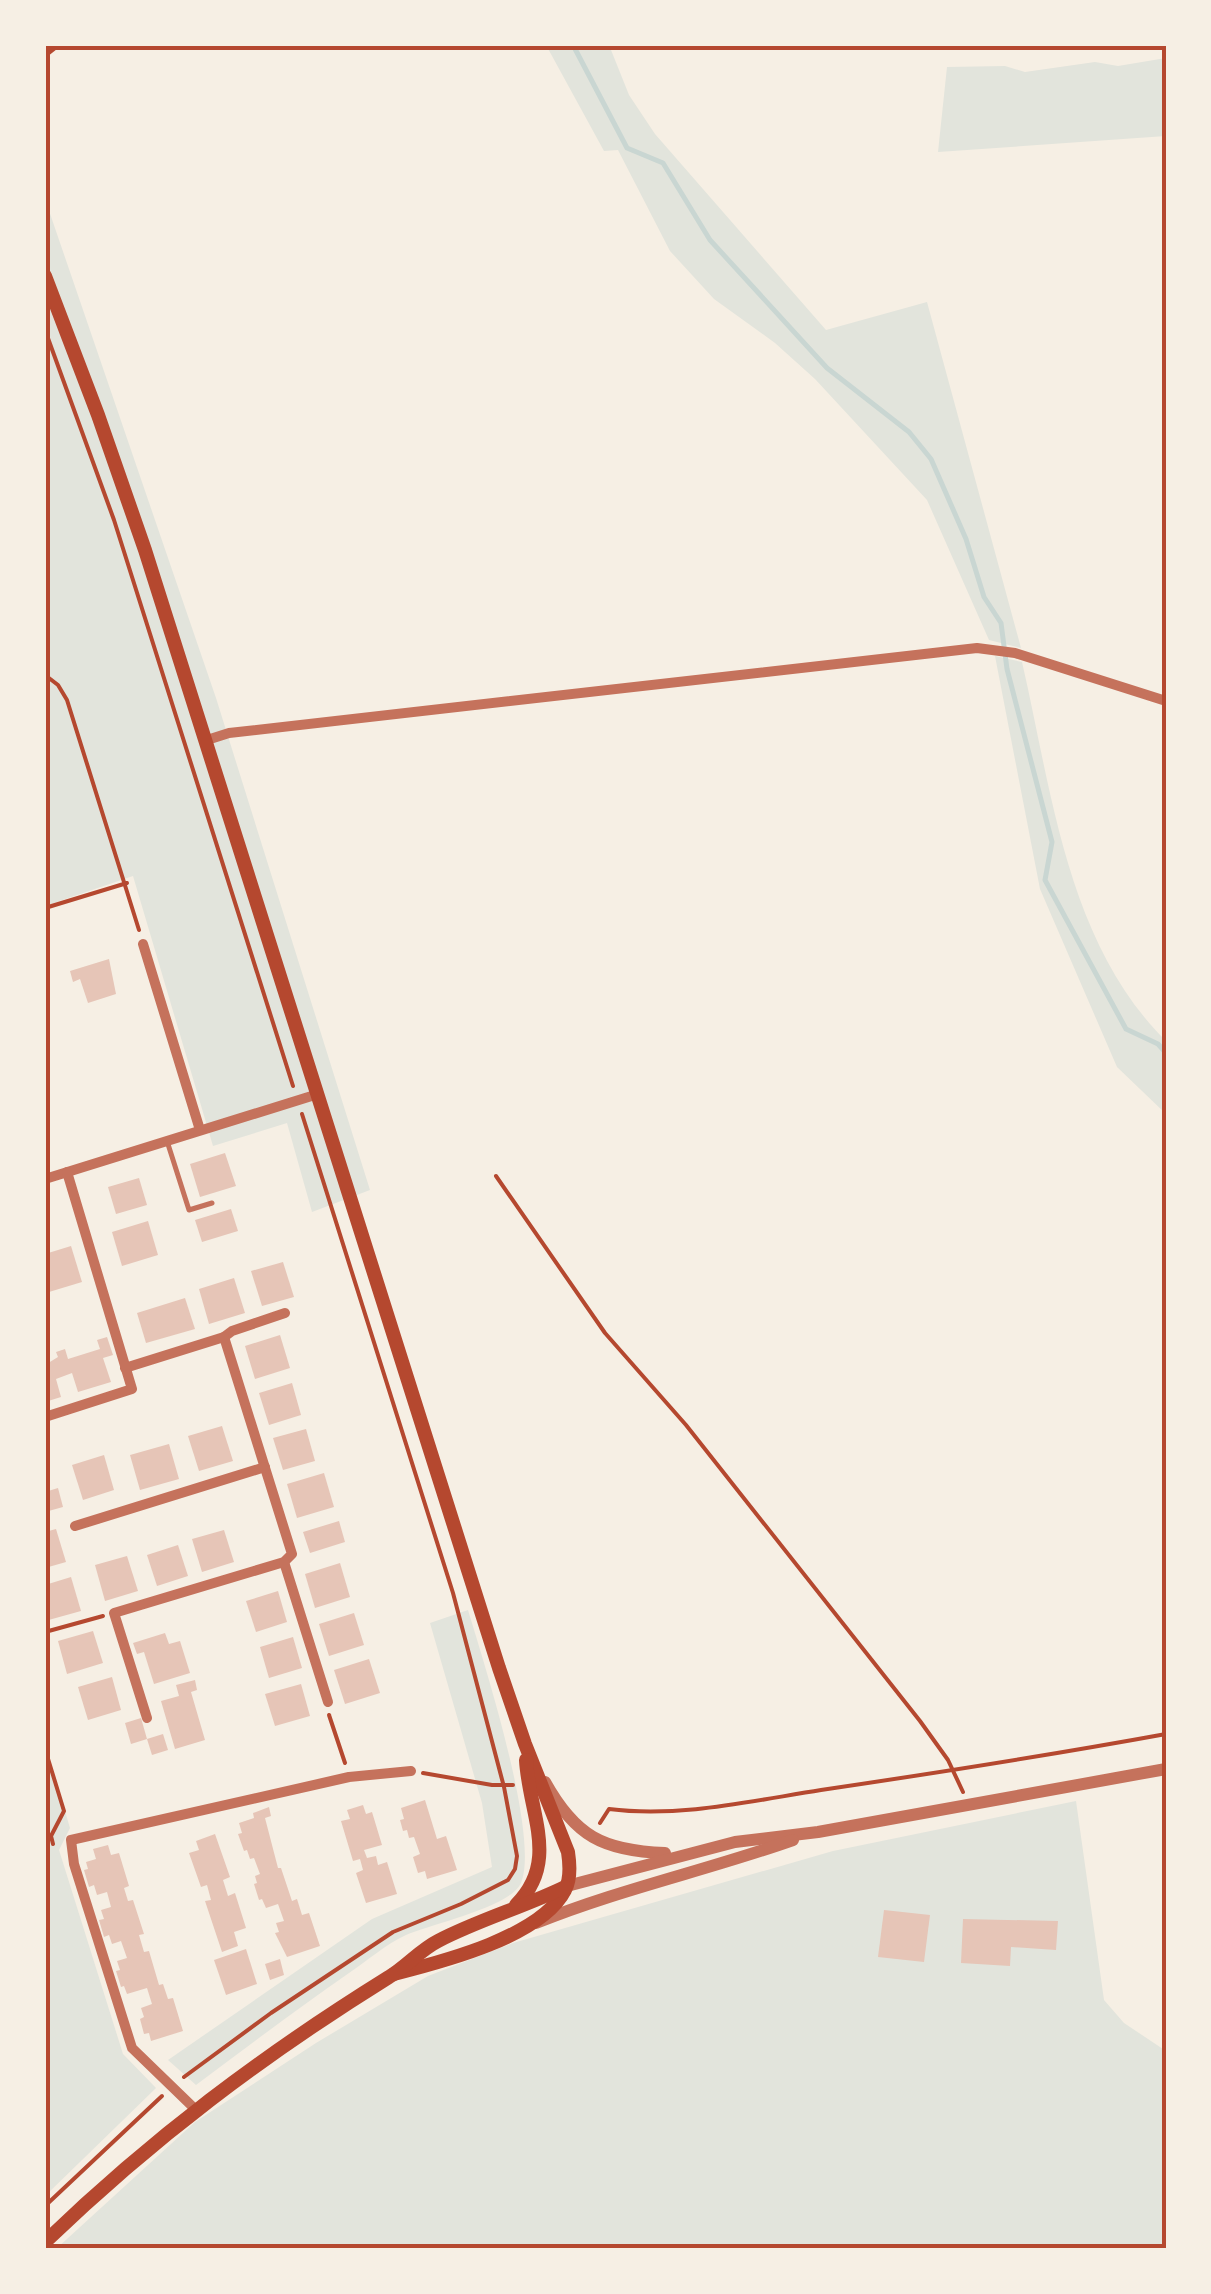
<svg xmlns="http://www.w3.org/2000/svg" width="1211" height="2294" font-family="'Exo 2',sans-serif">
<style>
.green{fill:#e2e4dc}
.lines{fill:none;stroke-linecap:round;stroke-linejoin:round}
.stream{stroke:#c9d6d2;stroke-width:5}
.building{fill:#e6c5b7}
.path{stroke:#b5482f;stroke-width:4}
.service{stroke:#c5725c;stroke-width:5}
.minor{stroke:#c5725c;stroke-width:10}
.tertiary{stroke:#c5725c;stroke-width:12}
.secondary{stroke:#b5482f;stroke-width:14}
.neatline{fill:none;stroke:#b5482f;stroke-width:4}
</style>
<rect width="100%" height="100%" fill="#f6efe4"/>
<g class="green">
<path d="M546,45H609L629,95L655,134L826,330L927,302L1021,648L989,640L927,500L815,379L775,343L714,299L670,251L618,150L604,151Z"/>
<path d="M1166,58V136L938,152L947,67L1005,66L1025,72L1095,62L1118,66Z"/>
<path d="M45,199L216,698L370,1190L312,1212L287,1123L213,1146L133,876L45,906Z"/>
<path d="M995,656L1022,662C1052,792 1067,943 1166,1041V1114L1117,1067L1040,889Z"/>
<path d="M468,1610C484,1663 540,1837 521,1883C511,1907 431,1924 406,1935C386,1944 367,1961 349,1973C297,2009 247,2047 196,2085L168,2060L372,1919L492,1867L482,1803L430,1623Z"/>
<path d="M45,1744L70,1828L59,1850L123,2054L156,2088L45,2196Z"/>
<path d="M1076,1801L1104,2000L1124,2023L1166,2051V2249H56L195,2122L316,2043L428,1976L513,1943L833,1851Z"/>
</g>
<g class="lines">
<path class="stream" d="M573,45L627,148L663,163L710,240L827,368L909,432L931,459L966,539L984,597L1001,623L1007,669L1052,842L1045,880L1126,1029L1158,1044L1166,1053"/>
</g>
<g class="building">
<path d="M109,959L116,994L88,1003L80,979L73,982L70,971Z"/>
<path d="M225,1153L236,1186L200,1197L190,1164Z"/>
<path d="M139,1178L147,1205L116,1214L108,1187Z"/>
<path d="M231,1209L238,1231L202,1242L195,1220Z"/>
<path d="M148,1221L158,1255L122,1266L112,1232Z"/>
<path d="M71,1246L82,1282L49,1292L45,1254Z"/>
<path d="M283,1262L294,1297L262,1306L251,1271Z"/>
<path d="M234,1278L245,1313L209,1324L199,1289Z"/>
<path d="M185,1298L195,1329L146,1343L137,1313Z"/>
<path d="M280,1335L290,1368L255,1379L245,1346Z"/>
<path d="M107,1337L113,1355L103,1358L111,1382L78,1392L72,1373L56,1379L61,1397L45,1402V1365L58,1357L56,1352L65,1349L68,1359L100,1349L97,1340Z"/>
<path d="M292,1383L301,1415L269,1425L259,1393Z"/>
<path d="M222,1426L233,1461L199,1471L188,1436Z"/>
<path d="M306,1429L315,1461L283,1470L273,1438Z"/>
<path d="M169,1444L179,1479L140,1490L130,1455Z"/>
<path d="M104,1455L114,1490L83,1500L72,1465Z"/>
<path d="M324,1473L334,1507L297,1518L287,1484Z"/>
<path d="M58,1488L63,1507L45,1512V1492Z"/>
<path d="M339,1521L345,1542L310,1553L303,1532Z"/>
<path d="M56,1529L66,1562L45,1568V1532Z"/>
<path d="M224,1530L234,1562L202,1572L192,1539Z"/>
<path d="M178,1545L188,1576L157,1586L147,1555Z"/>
<path d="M127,1556L138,1591L105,1601L95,1565Z"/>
<path d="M340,1563L350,1597L315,1608L305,1574Z"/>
<path d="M71,1577L81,1611L45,1621V1585Z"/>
<path d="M278,1591L287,1622L256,1632L246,1601Z"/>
<path d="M354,1613L364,1645L329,1656L319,1624Z"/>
<path d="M93,1631L103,1663L67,1674L58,1641Z"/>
<path d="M165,1633L169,1644L180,1641L190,1673L154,1684L144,1652L137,1654L133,1643Z"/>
<path d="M293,1637L302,1668L269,1678L260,1647Z"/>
<path d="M369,1659L380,1693L345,1704L334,1670Z"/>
<path d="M112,1677L121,1710L88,1720L78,1687Z"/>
<path d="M195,1680L197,1690L191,1692L205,1740L175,1749L161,1701L179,1696L176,1685Z"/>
<path d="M301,1684L310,1716L275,1726L265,1694Z"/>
<path d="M141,1718L147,1739L131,1744L125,1723Z"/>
<path d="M163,1734L168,1750L152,1755L147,1739Z"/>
<path d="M425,1800L437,1839L446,1836L457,1870L427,1879L425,1871L418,1873L413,1857L420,1854L414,1837L409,1838L407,1830L403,1831L400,1820L404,1819L401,1808Z"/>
<path d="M363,1805L366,1814L372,1812L382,1845L364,1850L367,1858L376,1856L378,1865L387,1862L397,1894L366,1903L356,1873L363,1870L360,1859L353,1861L341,1821L350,1819L347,1810Z"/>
<path d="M269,1807L271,1816L265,1818L278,1868H281L292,1901L297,1899L302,1915L309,1913L320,1946L287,1957L275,1933L279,1932L276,1923L284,1921L278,1904L266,1908L262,1899L259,1900L254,1884L257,1883L255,1876L260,1874L254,1858L250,1859L247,1850L244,1851L238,1834L242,1833L239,1823L254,1818L253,1813Z"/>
<path d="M215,1834L230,1877L223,1880L228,1896L235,1893L246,1928L234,1932L238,1946L222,1952L205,1901L211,1900L207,1885L201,1887L189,1853L199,1850L196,1841Z"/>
<path d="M108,1845L111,1855L119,1853L129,1886L124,1888L128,1901L133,1900L144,1934L139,1935L144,1952L149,1951L159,1985L163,1984L168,1999L173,1998L183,2031L151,2041L149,2033L144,2034L140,2019L144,2017L141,2008L152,2004L147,1988L127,1994L124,1986L121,1987L116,1971L120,1970L117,1961L127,1958L121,1941L112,1944L109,1935L104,1937L99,1920L104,1919L101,1910L111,1907L107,1892L97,1895L94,1885L89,1887L84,1870L88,1869L86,1862L96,1859L93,1849Z"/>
<path d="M884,1910L930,1915L924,1962L878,1957Z"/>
<path d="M963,1919L1058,1921L1056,1950L1011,1947L1010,1966L961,1963Z"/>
<path d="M246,1949L257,1984L226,1995L214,1960Z"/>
<path d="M280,1959L284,1975L270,1980L265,1964Z"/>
</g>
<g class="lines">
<g class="path">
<path d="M45,56L59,45"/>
<path d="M45,330L114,520L293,1086"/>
<path d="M45,675L58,685L67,700L139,930"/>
<path d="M45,908L127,883"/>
<path d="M496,1176L605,1333L686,1425L920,1721L948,1760L963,1792"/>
<path d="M45,1632L103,1616"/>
<path d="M329,1715L345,1763"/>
<path d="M45,1749L64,1811L51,1836L53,1844"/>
<path d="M423,1773L492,1785H513"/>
<path d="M600,1823L609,1809C679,1818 751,1801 821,1790C936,1773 1051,1755 1166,1734"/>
<path d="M184,2077L271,2013L393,1932L461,1904L508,1880L515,1869L517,1856L504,1787L453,1593L302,1114"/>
<path d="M45,2206L162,2096"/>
</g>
<path class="service" d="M167,1141L189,1210L212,1203"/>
<g class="minor">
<path d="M207,740L229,733L977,648L1015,653L1166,701"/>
<path d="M143,944L200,1130"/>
<path d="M45,1179L318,1094"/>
<path d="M224,1337L232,1331L285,1313"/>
<path d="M125,1368L224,1337L292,1554L284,1562L114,1613L147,1718"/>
<path d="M45,1417L132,1389L67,1172"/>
<path d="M75,1526L265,1467"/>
<path d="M284,1562L328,1702"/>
<path d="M195,2109L132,2048L74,1864L71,1840L349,1777L411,1771"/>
</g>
<g class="tertiary">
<path d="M545,1782C575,1836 603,1851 665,1853"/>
<path d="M567,1886L735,1842L818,1832L1166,1769"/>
<path d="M536,1923C620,1889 708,1870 793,1840"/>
</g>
<g class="secondary">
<path d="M45,276L98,415L145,550L499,1668L525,1744L568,1852C570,1865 571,1879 565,1890C541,1937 441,1962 394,1974"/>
<path d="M516,1905C560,1861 529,1814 526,1760"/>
<path d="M45,2242C153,2138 262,2056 389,1977C406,1967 420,1950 438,1941C478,1920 524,1907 565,1887"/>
</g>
</g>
<rect width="1211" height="2294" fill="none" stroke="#f6efe4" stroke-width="95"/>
<rect x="48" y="48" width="1116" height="2198" class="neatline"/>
</svg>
